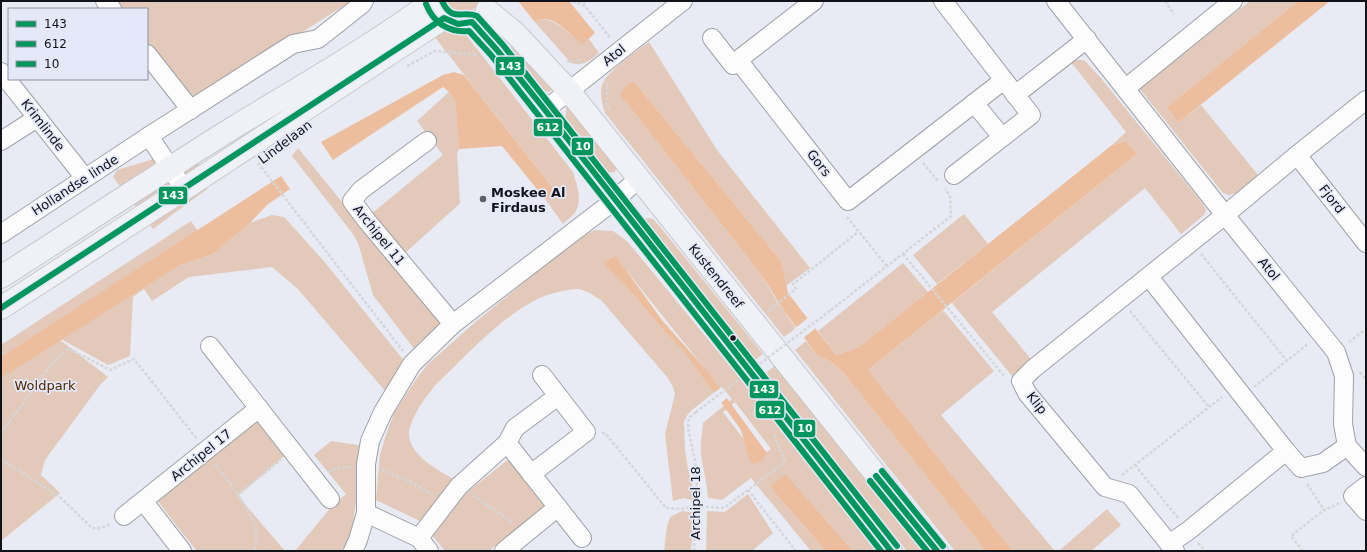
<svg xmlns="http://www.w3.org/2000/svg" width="1367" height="552" font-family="'DejaVu Sans',sans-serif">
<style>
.green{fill:#e2c9ba;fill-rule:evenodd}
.water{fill:#ecbe9e}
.pier{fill:#e8ebf4}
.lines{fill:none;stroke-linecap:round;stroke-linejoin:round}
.minor-casing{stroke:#9fa1a7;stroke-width:20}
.major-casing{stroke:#c7c9cd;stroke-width:24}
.path{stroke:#d5d6d8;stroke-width:2.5;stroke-dasharray:3 2;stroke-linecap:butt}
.minor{stroke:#fcfcfd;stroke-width:18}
.major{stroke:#f0f1f7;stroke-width:22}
.path-bridge{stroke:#d5d6d8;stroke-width:2.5;stroke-dasharray:3 2;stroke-linecap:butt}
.bus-1-casing{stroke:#e4e8f8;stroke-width:9}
.bus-2-casing{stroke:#e4e8f8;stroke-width:9}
.bus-3-casing{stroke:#e4e8f8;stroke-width:9}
.bus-1{stroke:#00965e;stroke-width:6}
.bus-2{stroke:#00965e;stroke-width:6}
.bus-3{stroke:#00965e;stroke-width:6}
.poi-dot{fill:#5c5f65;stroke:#e4e8f8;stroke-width:1.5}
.bus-dot{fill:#111318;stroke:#e4e8f8;stroke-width:1.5}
.labels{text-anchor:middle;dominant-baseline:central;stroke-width:3.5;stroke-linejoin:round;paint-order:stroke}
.street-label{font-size:13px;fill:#111318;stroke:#e4e8f8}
.poi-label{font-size:13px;font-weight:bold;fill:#111318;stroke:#e4e8f8;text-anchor:start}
.park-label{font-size:13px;fill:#502600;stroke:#e4e8f8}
.line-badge{stroke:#e4e8f8;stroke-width:1.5}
.badge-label{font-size:11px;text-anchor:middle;font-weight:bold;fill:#fff}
</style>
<rect width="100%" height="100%" fill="#e8ebf4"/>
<g class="green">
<path d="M114,1H350L345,5L192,102L147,44V9H120Z"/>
<path d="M445,1H480C472,17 453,16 445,1Z"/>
<path d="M1250,1H1298L1167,107L1178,123L1201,105L1258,175L1236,193L1229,195L1223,193L1139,88Z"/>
<path d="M544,19C559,22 570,34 582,44L589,39L599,53C589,61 585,66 571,63L534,21Z"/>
<path d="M445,27L463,31L573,172C577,185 584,203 573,215C570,218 566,221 563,224L545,199L555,197L552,187L430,31Z"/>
<path d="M516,42L554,89L548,92L539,88L506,52Z"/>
<path d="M649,42L717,150L810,268L786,286L781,261L636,84L626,102L763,277L776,300L796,328L784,337L605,113C602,103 599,93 603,83C608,71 638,50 649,42Z"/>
<path d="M1078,60H1084L1100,77L1203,204L1206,210L1204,215L1181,234L1145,188L992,312L1031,359L1012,376L952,303L1137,154L1126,141L1112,145L1126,132L1071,62Z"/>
<path d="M449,92L455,99L459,149L457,154L460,203L457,206L404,254L371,214L443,155L417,121Z"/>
<path d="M566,107H569L617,165L615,172L605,173L566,119Z"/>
<path d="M298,148L442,325L415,350L373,295L358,243L353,234L292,156Z"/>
<path d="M174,153L193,157C201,167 210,176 207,189L153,229L113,177L117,170Z"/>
<path d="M964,214L988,244L937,284L913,255Z"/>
<path d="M272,215L284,217L323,260L405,362L386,392L297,288L272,267L189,277L152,301L144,289L133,297L130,356L108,365L61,339L60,340L108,377L100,385L45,460L41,475L60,493L1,541V345L191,221L206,243L178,266L213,254L250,223Z"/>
<path d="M648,218L653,219L661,228L763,354L754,361L644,220Z"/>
<path d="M595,230L613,231L628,242L747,387L876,551H853L785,475L770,487L826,551H811L751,478L722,500L708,498C707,483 703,469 701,454C700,444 702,434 703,423L732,399L721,387L692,410L688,414L684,421L685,449L688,469L696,501L683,498L673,501L665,434L675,394L673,387L667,377L601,300C594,296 585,289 577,289C562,290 543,295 530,303C505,317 475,346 454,367C446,375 437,382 431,391C423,400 409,422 409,434C409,455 439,471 454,479L420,521L376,500L380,455L386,435L394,413L417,378L428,364L472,325L568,246L582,236ZM614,255L705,369L664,331L631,292L604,263ZM735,402L771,449L758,458L723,412Z"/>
<path d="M903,263L928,292L859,347L836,355L818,331Z"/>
<path d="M943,310L994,371L941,415L1055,551H1013L868,370Z"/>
<path d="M806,341L817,355L831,362L841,370L986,551H955L795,350Z"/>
<path d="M775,366L785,377L924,551H907L764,374Z"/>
<path d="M262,416L290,451L238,496L285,551H197L176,525L158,501Z"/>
<path d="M331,441L364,446L353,523L348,541L341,551H295L332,506L346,494L314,455Z"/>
<path d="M510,458L547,504L489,551H445L432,535L455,502Z"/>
<path d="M748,494L773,533L752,551H706L707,511L725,512Z"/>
<path d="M1107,509L1121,525L1091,551H1059Z"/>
<path d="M682,511L695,513L691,551H664L667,526L670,517Z"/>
</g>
<g class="water">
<path d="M518,1H569L595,33L582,45C572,36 558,19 544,19C541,19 537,21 534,21Z"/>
<path d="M1298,1H1330L1178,123L1167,107Z"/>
<path d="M454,72L464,75L552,187L555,198L545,199L502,146L459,149L455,100L449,92L443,87L333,160L321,142L443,75Z"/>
<path d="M632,82L636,84L781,261L788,293L836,355L859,347L1112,145L1126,141L1137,154L868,370L1013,551H986L841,370L831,362L817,355L782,308L763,277L622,97L621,92L626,86Z"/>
<path d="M281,176L290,189L267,205L250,223L213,254L178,266L1,378V357Z"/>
<path d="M615,255L662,320L707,371L767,453L762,461L754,464L750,462L741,430L683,350L664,331L631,292L603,263Z"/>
<path d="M785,474L853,551H826L770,487Z"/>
</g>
<g class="pier">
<path d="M809,317L817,327L802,339L794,329Z"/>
<path d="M722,387L729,396L720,404L712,394Z"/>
</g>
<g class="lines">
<g class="minor-casing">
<g id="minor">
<path d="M105,1L112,9"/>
<path d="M943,1L1031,115L954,175"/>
<path d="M1056,1L1225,215L1336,352L1344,376L1343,424L1347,446L1366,467"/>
<path d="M712,38L733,65L738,60L848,201L1004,80"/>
<path d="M147,54L191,110"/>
<path d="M738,60L814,1"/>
<path d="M1,72L85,178"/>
<path d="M1126,88L1233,1"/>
<path d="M1015,95L1087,39"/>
<path d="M974,103L1002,137"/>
<path d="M545,110L683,1"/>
<path d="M149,136L184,189"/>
<path d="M1,141L37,118"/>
<path d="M427,141L361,190L352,201L367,221L453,324"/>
<path d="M1297,155L1366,243"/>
<path d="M1,234L149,136L293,44L318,39L361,5L364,1"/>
<path d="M1149,277L1286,451L1301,468L1323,463L1347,446"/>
<path d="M210,346L330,499"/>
<path d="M507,443L582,538"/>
<path d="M531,474L586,432L542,375"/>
<path d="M1366,486L1353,496L1366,511"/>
<path d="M144,502L182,551"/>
<path d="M366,513L419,538L429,551"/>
<path d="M124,516L259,408"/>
<path d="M419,538L459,486L507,443L515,428L558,396"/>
<path d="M1169,544L1188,531L1286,451"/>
<path d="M353,551L358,540L366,513V464L370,441L383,412L412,364L453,324L615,200L638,179"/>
<path d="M504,551L558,507"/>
<path d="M1175,551L1129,494L1105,487L1027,393L1021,381L1033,369L1225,215L1297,155L1366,100"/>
</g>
</g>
<g class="major-casing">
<g id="major">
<path d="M487,10L515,33L569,91L937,551"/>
<path d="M472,22L497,50L545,110L891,551"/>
<path d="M1,277C79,227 157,175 236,126C302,86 370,47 433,1"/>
<path d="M1,308L184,189L444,18"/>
</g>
</g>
<g class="path">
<path d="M573,1L585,6L611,39"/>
<path d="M584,1L585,6"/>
<path d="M1165,1L1174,14"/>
<path d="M567,62L581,60"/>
<path d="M407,66L435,51L478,55"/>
<path d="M607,82V104L609,109"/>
<path d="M258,163L403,351"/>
<path d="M923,163L938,181"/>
<path d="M847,217L887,266"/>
<path d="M903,254L1005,377"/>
<path d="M1201,254L1287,361"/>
<path d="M831,310L951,216L950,196L945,189"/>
<path d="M768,311L796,289L793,284L858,232"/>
<path d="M1130,311L1209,407"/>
<path d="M1349,342L1366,329"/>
<path d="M1360,372L1366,380"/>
<path d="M1254,387L1308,344"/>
<path d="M1,433L50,366L68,348L110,370L134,359L197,439"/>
<path d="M602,433H605L666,508L681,509L696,506L724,508L785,462L774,434"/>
<path d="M1,459L61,498L92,528H101L110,524"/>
<path d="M215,464C230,485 266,524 254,551"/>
<path d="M1135,465L1179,519"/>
<path d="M382,470L409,481L433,495"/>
<path d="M328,472L334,469L350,467"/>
<path d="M1122,475L1222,397"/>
<path d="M1307,484L1324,510"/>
<path d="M748,490L796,551"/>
<path d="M237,495L281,460"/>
<path d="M473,495L513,523"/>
<path d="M1198,543L1205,551"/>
<path d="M694,551L697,476L695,461L688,428L689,418L696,412"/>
<path d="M1303,551L1291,536L1324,510L1340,503"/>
</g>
<use href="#minor" class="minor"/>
<use href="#major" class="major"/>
<path class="path-bridge" d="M696,412L831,310"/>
<g class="bus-1-casing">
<g id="bus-1">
<path d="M1,308L444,18L458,24L472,22L497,50L545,110L891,551"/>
<path d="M876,476L937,551"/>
</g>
</g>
<g class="bus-2-casing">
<g id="bus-2">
<path d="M426,4C433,22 448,33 469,31L491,55L881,551"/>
<path d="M870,481L927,551"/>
</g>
</g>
<g class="bus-3-casing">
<g id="bus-3">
<path d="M442,1C452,23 463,10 477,16L503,45L897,546"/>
<path d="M882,471L943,546"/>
</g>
</g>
<use href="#bus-1" class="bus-1"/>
<use href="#bus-2" class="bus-2"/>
<use href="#bus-3" class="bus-3"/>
</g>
<circle class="poi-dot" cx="483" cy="199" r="4"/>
<circle class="bus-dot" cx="733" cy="338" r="3.5"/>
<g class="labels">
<g class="street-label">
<text transform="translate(614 55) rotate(-39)">Atol</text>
<text transform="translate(43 125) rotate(52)">Krimlinde</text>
<text transform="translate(285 142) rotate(-37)">Lindelaan</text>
<text transform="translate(819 163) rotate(52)">Gors</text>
<text transform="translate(75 185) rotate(-33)">Hollandse linde</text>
<text transform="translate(1332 199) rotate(52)">Fjord</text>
<text transform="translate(379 235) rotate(51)">Archipel 11</text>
<text transform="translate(1269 269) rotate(51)">Atol</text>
<text transform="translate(716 276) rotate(51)">Kustendreef</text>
<text transform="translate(1037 403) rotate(52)">Klip</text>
<text transform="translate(201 455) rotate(-39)">Archipel 17</text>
<text transform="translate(695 503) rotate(-90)">Archipel 18</text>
</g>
<g class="poi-label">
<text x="491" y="192">Moskee Al<tspan x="491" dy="15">Firdaus</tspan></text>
</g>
<g class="park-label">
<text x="45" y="385">Woldpark</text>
</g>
</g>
<g class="line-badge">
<rect x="495" y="56" width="30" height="20" rx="4" fill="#00965e"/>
<rect x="533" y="118" width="30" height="19" rx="4" fill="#00965e"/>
<rect x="571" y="137" width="23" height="19" rx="4" fill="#00965e"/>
<rect x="158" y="186" width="30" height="19" rx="4" fill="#00965e"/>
<rect x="749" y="380" width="30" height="19" rx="4" fill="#00965e"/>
<rect x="755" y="400" width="30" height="19" rx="4" fill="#00965e"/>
<rect x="793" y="419" width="23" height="19" rx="4" fill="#00965e"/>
</g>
<g class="badge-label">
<text x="510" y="70">143</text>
<text x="548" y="131">612</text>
<text x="583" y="150">10</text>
<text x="173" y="199">143</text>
<text x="764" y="393">143</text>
<text x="770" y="414">612</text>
<text x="805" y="432">10</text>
</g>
<rect width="1367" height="552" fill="none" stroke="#111318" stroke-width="4"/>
<rect x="8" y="8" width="140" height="72" fill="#e4e8f8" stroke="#90939e"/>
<rect x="16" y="21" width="20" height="6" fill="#00965e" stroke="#90939e"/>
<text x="44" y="28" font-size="12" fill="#111318">143</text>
<rect x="16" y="41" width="20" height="6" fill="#00965e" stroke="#90939e"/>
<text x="44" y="48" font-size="12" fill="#111318">612</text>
<rect x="16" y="61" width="20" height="6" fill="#00965e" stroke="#90939e"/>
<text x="44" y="68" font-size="12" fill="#111318">10</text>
</svg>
